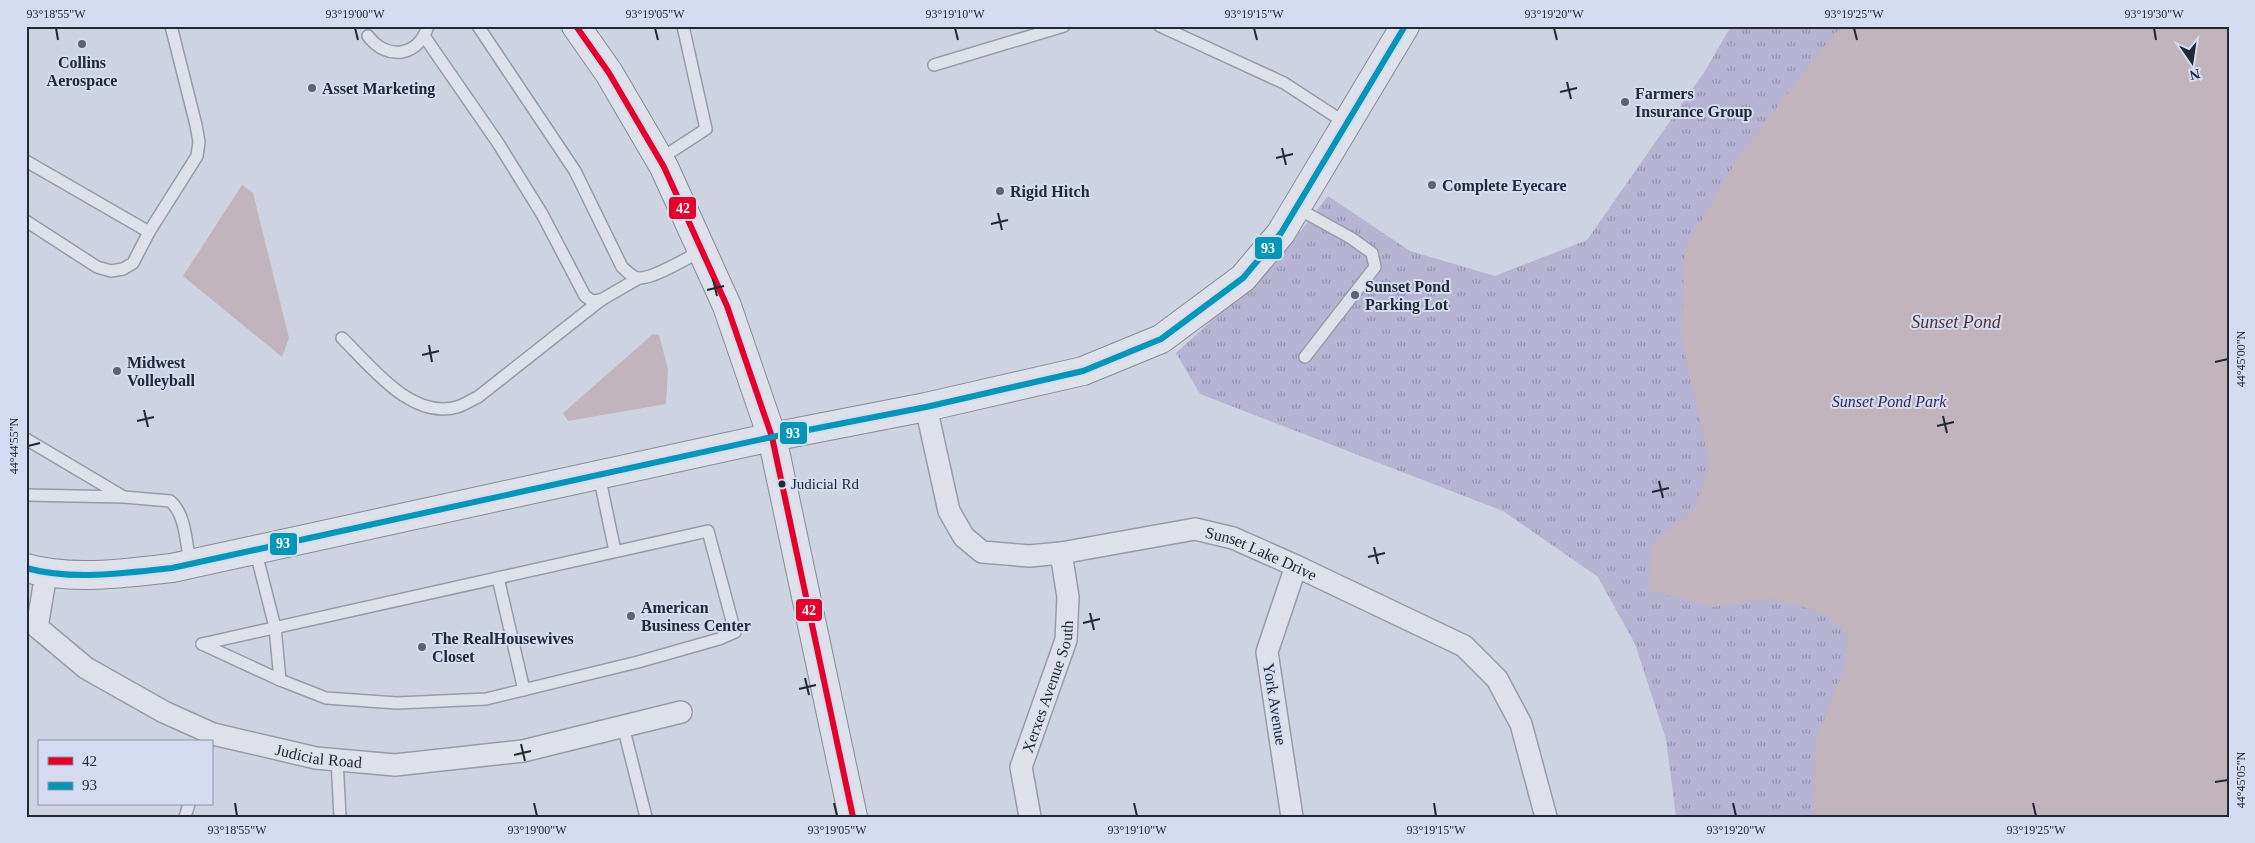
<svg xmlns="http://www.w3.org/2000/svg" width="2255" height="843" font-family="Georgia,serif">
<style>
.grass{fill:url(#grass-tufts)}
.water{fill:#c2b4bc}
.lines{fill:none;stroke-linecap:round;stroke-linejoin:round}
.lane-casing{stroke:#979ca6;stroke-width:14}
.street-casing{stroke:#979ca6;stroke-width:24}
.secondary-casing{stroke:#868c96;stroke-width:30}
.lane{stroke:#dee1ea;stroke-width:11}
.street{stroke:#dee1ea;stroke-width:21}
.secondary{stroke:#dee1ea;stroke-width:28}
.bus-1-casing{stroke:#d5dcf1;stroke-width:10}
.bus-2-casing{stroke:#d5dcf1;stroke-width:10}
.bus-1{stroke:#e4002b;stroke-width:6}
.bus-2{stroke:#0596b7;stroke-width:6}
.ticks{fill:none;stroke:#202934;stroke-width:2}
.poi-dot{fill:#5d6471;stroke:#d5dcf1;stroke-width:2}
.bus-dot{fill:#202934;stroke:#d5dcf1;stroke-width:2}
.labels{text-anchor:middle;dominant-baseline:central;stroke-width:4;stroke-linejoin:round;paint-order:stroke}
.bus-label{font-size:15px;fill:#202934;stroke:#d5dcf1;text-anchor:start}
.poi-label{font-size:16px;font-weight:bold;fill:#202934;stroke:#d5dcf1;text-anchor:start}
.park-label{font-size:16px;font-style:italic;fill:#34294e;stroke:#d5dcf1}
.street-label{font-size:16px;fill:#202934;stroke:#d5dcf1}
.water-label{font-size:18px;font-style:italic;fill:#523131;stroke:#d5dcf1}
.line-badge{stroke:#d5dcf1;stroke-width:2}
.badge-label{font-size:14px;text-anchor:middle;font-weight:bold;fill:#fff}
.neatline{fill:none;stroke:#202934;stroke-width:2}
.ticks-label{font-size:12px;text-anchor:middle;fill:#202934}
</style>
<defs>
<pattern id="grass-tufts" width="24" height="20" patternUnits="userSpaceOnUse" patternTransform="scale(1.25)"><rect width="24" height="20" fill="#b6b4d2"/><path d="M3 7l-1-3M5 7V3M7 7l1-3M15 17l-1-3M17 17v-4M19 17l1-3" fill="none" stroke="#9492ab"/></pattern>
</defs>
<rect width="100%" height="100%" fill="#ced3e1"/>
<path class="grass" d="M1731,26H2229V817H1676L1666,739L1635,644L1598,577L1503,511L1200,394L1176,353L1282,255L1328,196L1410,251L1495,276L1587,240L1705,71Z"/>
<g class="water">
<path d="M1850,26H2229V817H1814L1815,742L1847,662V633L1825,614L1773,598L1712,607L1648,590L1653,543L1695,509L1710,463L1681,335L1685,249L1739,156L1835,33Z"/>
<path d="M242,185L253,193L289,338L282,357L183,276Z"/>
<path d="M653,334L659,335L668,369L666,404L568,421L563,413Z"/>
</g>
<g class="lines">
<g class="lane-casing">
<g id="lane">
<path d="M478,26L575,171L622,267C627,271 632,278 639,278C653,279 687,258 701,251"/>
<path d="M1160,26L1284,83L1347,124"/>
<path d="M368,36C387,61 418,57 428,26"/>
<path d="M424,36L498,143L542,214L585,296L592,301L601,300L639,278"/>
<path d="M934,65L1064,26"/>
<path d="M660,159L706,129L683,26"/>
<path d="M26,161L149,232"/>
<path d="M1297,208L1351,238L1372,253L1375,267L1305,357"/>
<path d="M26,221L97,267L111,271L123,269L133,263L149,232L197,156L199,142L196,125L171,26"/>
<path d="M342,338C371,366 411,420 457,407C464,405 471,400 478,397L601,300"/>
<path d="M26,439L122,496"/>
<path d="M599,475L615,551"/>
<path d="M26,495L124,497L170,501C186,514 186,544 190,563"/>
<path d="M498,578L524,690"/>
<path d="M202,644L708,531L735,632L719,639L638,662L486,699L397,703L326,698L280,680"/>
<path d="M202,644L280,680L275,627L255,549"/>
<path d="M623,726L646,817"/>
<path d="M337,759L340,817"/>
<path d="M185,817L189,804"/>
</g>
</g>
<g class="street-casing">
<g id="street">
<path id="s1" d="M926,407L949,511L964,537L982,552L1029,556L1061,553L1195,529L1233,538L1296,566L1464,646L1497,679L1521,724L1546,817"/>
<path id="s2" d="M46,574L37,627L86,668L164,712L213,734L316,758L395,765L523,751L681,712"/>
<path id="s3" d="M1030,817L1021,767L1066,640L1068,597L1061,553"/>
<path d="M1292,817L1267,652L1296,566"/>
</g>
</g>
<g class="secondary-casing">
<g id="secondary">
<path d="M576,26L609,73L664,167L727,306L772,437L853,817"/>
<path d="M26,568C73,581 124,573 172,568L772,437L926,407L1083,371L1161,339L1243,278L1281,233L1405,26"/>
</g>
</g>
<use href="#lane" class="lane"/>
<use href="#street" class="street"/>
<use href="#secondary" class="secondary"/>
<g class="bus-1-casing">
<path id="bus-1" d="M576,26L609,73L664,167L727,306L772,437L853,817"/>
</g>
<g class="bus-2-casing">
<path id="bus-2" d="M26,568C73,581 124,573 172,568L772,437L926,407L1083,371L1161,339L1243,278L1281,233L1405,26"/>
</g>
<use href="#bus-1" class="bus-1"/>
<use href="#bus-2" class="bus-2"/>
</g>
<path class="ticks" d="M56,28L58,40M355,28L358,40M655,28L658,40M955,28L958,40M1254,28L1257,40M1554,28L1557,40M1854,28L1857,40M2154,28L2156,40M1567,82L1571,99M1560,92L1577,88M1282,148L1286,165M1276,158L1293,154M998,213L1002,230M991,224L1008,220M713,279L717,296M707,290L724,286M429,345L432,362M422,355L439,351M2215,362L2228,359M144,410L148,427M1943,416L1947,433M137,421L154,417M1937,426L1954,422M28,446L40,443M1659,481L1663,498M1652,492L1669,488M1374,547L1378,564M1368,557L1385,553M1090,613L1094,630M1083,623L1100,619M805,678L809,695M799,689L816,685M521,744L525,761M514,755L531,751M2215,782L2228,780M235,803L237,816M534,803L537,816M834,803L837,816M1134,803L1137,816M1434,803L1436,816M1733,803L1736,816M2033,803L2036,816"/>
<g class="poi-dot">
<circle cx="82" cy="44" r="5"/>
<circle cx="312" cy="88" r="5"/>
<circle cx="1625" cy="102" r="5"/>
<circle cx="1432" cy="185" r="5"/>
<circle cx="1000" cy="191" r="5"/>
<circle cx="1355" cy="295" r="5"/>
<circle cx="117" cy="371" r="5"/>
<circle cx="631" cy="616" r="5"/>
<circle cx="422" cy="647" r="5"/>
</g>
<circle class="bus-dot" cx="782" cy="484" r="4.5"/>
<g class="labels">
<g class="bus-label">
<text x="791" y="484">Judicial Rd</text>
</g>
<g class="poi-label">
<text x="82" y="62" text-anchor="middle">Collins<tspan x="82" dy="18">Aerospace</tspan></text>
<text x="322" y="88">Asset Marketing</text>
<text x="1635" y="93">Farmers<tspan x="1635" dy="18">Insurance Group</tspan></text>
<text x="1442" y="185">Complete Eyecare</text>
<text x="1010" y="191">Rigid Hitch</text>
<text x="1365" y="286">Sunset Pond<tspan x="1365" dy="18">Parking Lot</tspan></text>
<text x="127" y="362">Midwest<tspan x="127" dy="18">Volleyball</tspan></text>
<text x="641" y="607">American<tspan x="641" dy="18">Business Center</tspan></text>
<text x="432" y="638">The RealHousewives<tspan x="432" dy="18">Closet</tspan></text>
</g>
<g class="park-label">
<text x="1889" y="401">Sunset Pond Park</text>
</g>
<g class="street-label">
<text stroke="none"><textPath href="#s1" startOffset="446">Sunset Lake Drive</textPath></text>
<text stroke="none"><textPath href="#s3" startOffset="136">Xerxes Avenue South</textPath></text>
<text transform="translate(1275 704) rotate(81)">York Avenue</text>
<text stroke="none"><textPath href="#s2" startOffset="369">Judicial Road</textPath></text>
</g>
<g class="water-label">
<text x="1956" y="322">Sunset Pond</text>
</g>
</g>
<g class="line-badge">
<rect x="668" y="196" width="29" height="24" rx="5" fill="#e4002b"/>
<rect x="1254" y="236" width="29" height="24" rx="5" fill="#0596b7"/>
<rect x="779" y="421" width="29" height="24" rx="5" fill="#0596b7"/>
<rect x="269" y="532" width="29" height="24" rx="5" fill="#0596b7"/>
<rect x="795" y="598" width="28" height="24" rx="5" fill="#e4002b"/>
</g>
<g class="badge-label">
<text x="683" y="213">42</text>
<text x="1268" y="253">93</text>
<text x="793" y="438">93</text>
<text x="283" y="548">93</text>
<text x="809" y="615">42</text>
</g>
<rect width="2255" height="843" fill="none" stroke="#d5dcf1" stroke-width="55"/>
<rect x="38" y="740" width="175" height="65" fill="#d5dcf1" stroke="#8d94a5"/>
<rect x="48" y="757" width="25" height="8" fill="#e4002b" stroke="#8d94a5"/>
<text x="82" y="766" font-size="15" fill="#202934">42</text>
<rect x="48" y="782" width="25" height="8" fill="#0596b7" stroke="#8d94a5"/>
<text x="82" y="790" font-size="15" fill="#202934">93</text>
<g transform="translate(2192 62) rotate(167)" stroke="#d5dcf1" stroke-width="4" paint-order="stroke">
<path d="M0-4L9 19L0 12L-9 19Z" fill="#202934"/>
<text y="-8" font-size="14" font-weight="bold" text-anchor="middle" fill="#202934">N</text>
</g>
<rect x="28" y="28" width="2200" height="788" class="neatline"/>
<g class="ticks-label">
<text x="56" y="18">93°18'55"W</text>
<text x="355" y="18">93°19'00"W</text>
<text x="655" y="18">93°19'05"W</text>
<text x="955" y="18">93°19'10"W</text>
<text x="1254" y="18">93°19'15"W</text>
<text x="1554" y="18">93°19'20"W</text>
<text x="1854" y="18">93°19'25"W</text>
<text x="2154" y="18">93°19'30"W</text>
<text transform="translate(2241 359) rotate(-90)" y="4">44°45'00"N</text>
<text transform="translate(14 446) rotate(-90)" y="4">44°44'55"N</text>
<text transform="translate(2241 780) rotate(-90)" y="4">44°45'05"N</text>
<text x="237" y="834">93°18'55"W</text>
<text x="537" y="834">93°19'00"W</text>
<text x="837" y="834">93°19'05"W</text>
<text x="1137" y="834">93°19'10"W</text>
<text x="1436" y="834">93°19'15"W</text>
<text x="1736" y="834">93°19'20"W</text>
<text x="2036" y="834">93°19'25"W</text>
</g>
</svg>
